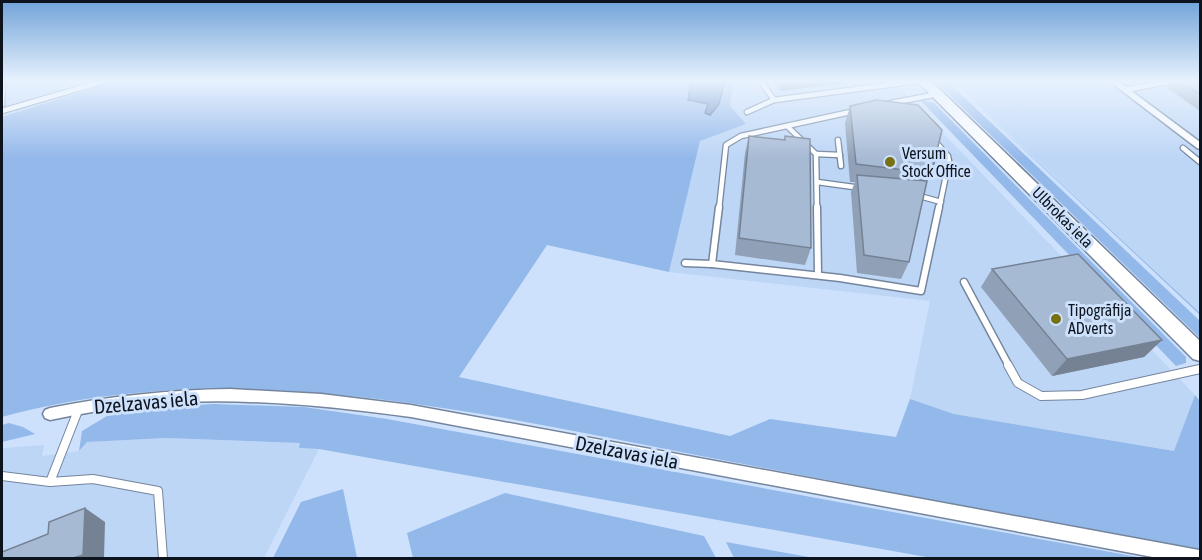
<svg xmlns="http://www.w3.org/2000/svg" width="1202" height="560" font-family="'Asap Condensed',sans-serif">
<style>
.built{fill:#bdd6f6}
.green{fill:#93b8ea}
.water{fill:#5f89c1;stroke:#476690;stroke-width:1.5}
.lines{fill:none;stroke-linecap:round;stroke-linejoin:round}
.lane-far2-casing{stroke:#74859d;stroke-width:7}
.lane-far1-casing{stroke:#74859d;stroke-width:9}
.lane-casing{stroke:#74859d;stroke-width:10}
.street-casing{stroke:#74859d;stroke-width:3}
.secondary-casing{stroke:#74859d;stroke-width:3}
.lane-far2{stroke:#fff;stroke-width:4.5}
.lane-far1{stroke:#fff;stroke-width:6}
.lane{stroke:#fff;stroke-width:8}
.street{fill:#fff;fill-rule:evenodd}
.secondary{fill:#fff;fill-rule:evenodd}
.wall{fill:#90a0b6}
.shaded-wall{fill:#758294}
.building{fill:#a7bad4;stroke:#758294;stroke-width:1.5}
.poi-dot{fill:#777113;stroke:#cde1fc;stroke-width:2}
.labels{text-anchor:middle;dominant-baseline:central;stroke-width:6;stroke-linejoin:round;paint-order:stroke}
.poi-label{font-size:16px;fill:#0e141d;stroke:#cde1fc;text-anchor:start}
.street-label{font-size:16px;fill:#0e141d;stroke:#cde1fc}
.near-street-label{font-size:20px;fill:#0e141d;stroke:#cde1fc}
</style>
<rect width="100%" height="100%" fill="#cde1fc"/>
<g class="built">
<path d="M2,81H115L2,117Z"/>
<path d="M733,81H893L1195,395L1174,451L954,414L910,399L930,301L669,272L700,141L730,106Z"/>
<path d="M953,81H1200V313Z"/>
<path d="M166,438L301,443L300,448L319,449L264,558H2V448L44,445L42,456L79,451L87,442Z"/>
</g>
<g class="green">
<path d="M115,81H691L687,97L709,105L719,104L725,81H733L730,106L746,124L700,141L669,272L547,245L459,377L730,436L770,419L896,437L910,399L954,414L1174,451L1195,395L1200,401V551C1032,519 864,487 696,455C469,411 231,354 2,417V117Z"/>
<path d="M935,81H947L1200,321V338Z"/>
<path d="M951,81L1200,313V315Z"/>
<path d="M920,100L934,103L1186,357V363L1176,366Z"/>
<path d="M213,404L304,407L387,419L1143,558H932L319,449L299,448L300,443L166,438L87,442L79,451L82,431L117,410Z"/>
<path d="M9,423L23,427L35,434L2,442V425Z"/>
<path d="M343,489L357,558H273L301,502Z"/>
<path d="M505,493L704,536L716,558H413L407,533Z"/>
<path d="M726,542L814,558H734Z"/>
</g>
<path class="water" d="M691,81H725L719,104L710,115L705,113L708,104L688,100Z"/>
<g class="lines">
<g class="lane-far2-casing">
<g id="lane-far2">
<path d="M761,81L774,100L918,81"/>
<path d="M1125,90L1171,81"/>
<path d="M886,104L938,94"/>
<path d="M2,105L3,81"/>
<path d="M2,111L104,81"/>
<path d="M747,112L774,100"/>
<path d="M788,127L816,154L817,209"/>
<path d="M933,139L948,156L949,161L939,209"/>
<path d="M838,140L841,166"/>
<path d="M1183,148L1200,162"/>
<path d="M816,154L840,155"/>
<path d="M817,182L861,188"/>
<path d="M916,195L941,202"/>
<path d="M719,209L726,145L741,136L855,111"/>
</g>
</g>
<g class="lane-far1-casing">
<g id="lane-far1">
<path d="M719,207L712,264L840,278L921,291L939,207"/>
<path d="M817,207L818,275"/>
<path d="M685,263L712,264"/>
<path d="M964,282L1009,366"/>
</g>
</g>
<g class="lane-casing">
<g id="lane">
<path d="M1008,365L1018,383L1041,396L1082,395L1200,369"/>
<path d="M79,408L50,482L93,479L158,491L163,558"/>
<path d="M2,476L50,482"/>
</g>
</g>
<g class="street-casing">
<g id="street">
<path d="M1109,81H1118L1200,142V149L1197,148Z"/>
<path d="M230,389L321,394L411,405L1199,550L1200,558H1158L411,417C321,405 231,396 141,405C110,408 80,414 50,420L45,418L43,414L45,410L50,408C110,396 169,390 230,389Z"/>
</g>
</g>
<g class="secondary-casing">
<path id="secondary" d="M917,81H931L1200,341V361L1193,359Z"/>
</g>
<use href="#lane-far2" class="lane-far2"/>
<use href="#lane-far1" class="lane-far1"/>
<use href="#lane" class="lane"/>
<use href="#street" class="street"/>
<use href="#secondary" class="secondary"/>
</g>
<g class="wall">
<path d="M773,81H861L780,91Z"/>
<path d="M1170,81H1200V111L1166,87Z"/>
<path d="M850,106L933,167L927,181L909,262L901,279L857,273L851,192L855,182H850L845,123Z"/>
<path d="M749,136L784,140L785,136L811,248L805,265L735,255L745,153Z"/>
<path d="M992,269L1162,340L1144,357L1052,376L981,287Z"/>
</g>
<g class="shaded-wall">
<path d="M795,81H861L780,91L782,82Z"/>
<path d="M1162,340L1144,357L1052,376L1067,359Z"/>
<path d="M85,508L105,522L104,558H73Z"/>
</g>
<g class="building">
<path d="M781,81H795L782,82Z"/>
<path d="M1181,81H1200V94Z"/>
<path d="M876,100L918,105L942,130L933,167H930L929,173L856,164L850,106Z"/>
<path d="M749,136L785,140V136L810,139L811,248L739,238Z"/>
<path d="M857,175L927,181L909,262L864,255Z"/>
<path d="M1078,254L1162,340L1067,359L992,269Z"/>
<path d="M85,508L83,555L73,558H2V552L48,534L49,522Z"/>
</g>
<linearGradient id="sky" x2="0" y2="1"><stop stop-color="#71a3d8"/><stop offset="0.51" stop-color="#e8f2fe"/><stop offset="1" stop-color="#e8f2fe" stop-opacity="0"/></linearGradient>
<rect width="1202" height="159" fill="url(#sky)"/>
<g class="poi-dot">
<circle cx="890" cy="162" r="6"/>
<circle cx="1056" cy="319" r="6"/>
</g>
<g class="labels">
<g class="poi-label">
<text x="902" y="153">Versum<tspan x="902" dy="18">Stock Office</tspan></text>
<text x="1068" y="310">Tipogrāfija<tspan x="1068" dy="18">ADverts</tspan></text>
</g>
<g class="street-label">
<text transform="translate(1063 217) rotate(45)">Ulbrokas iela</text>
</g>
<g class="near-street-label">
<text transform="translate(146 402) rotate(-5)">Dzelzavas iela</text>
<text transform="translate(627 452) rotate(11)">Dzelzavas iela</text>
</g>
</g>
<rect width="1202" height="560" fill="none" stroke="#0e141d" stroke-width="6"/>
</svg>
